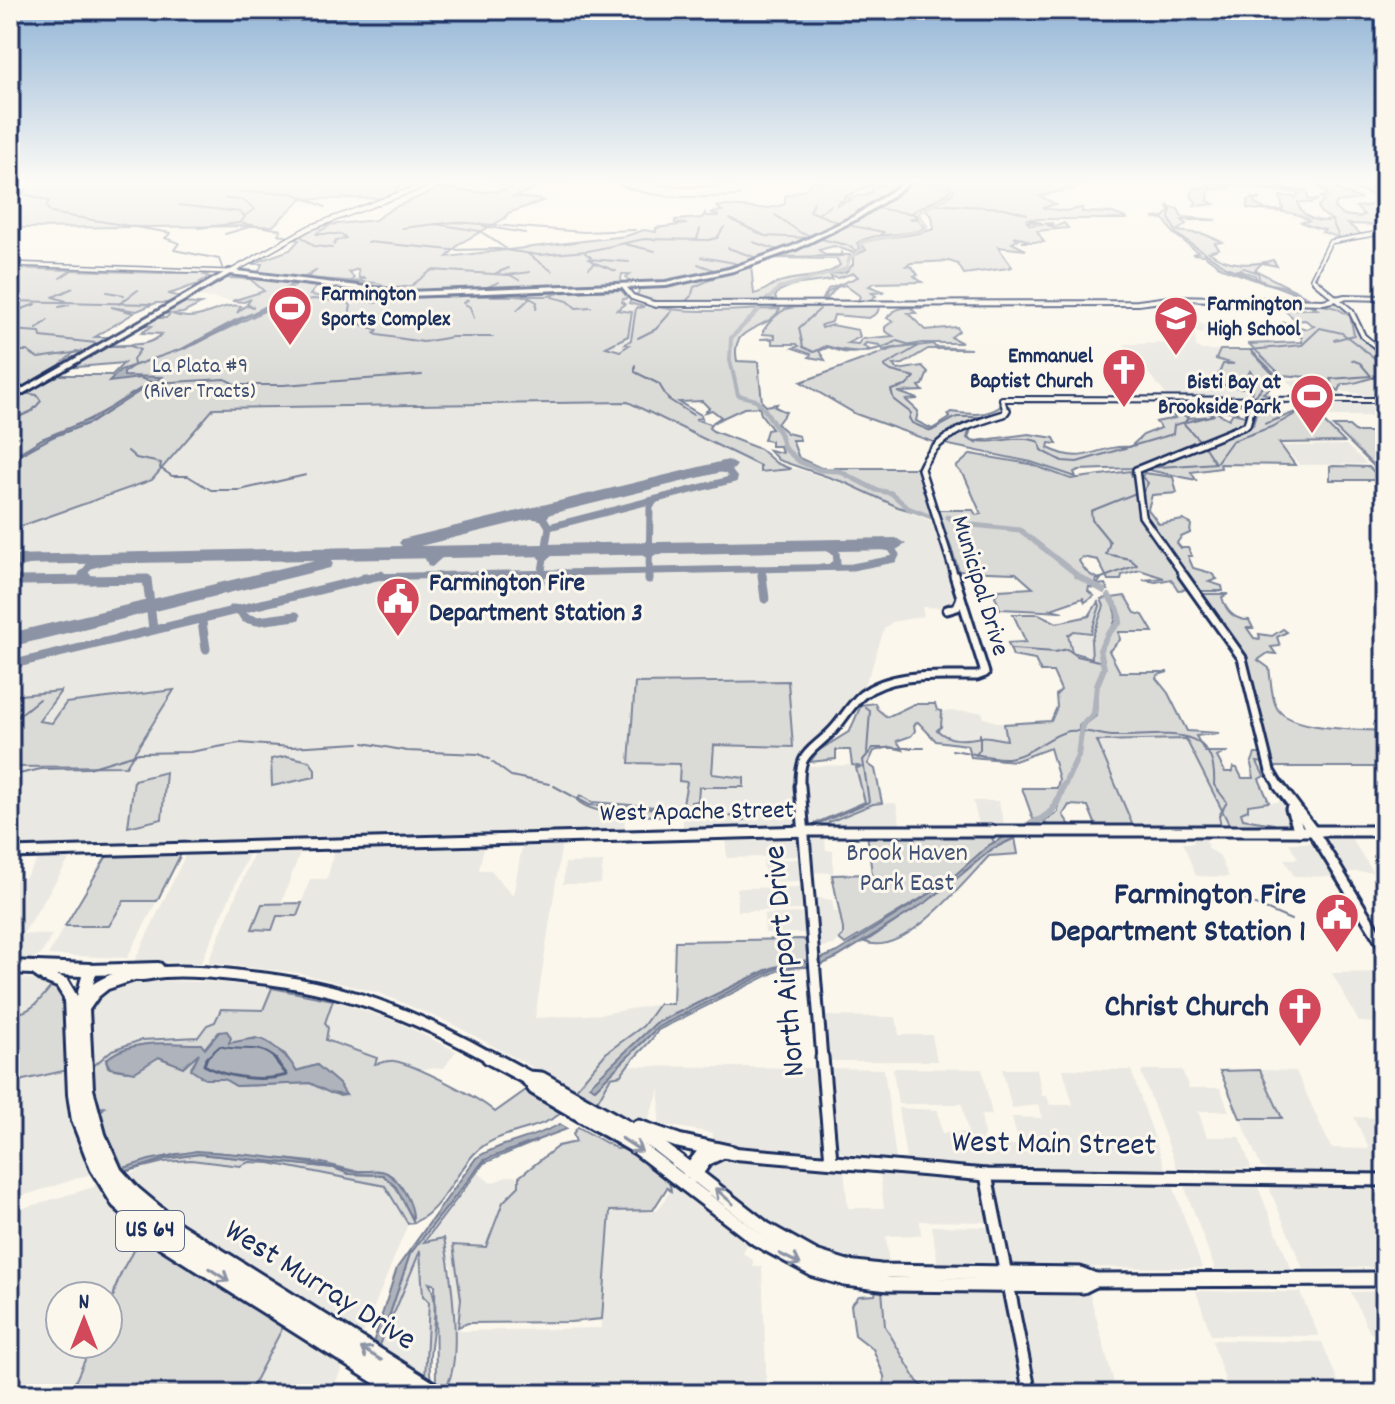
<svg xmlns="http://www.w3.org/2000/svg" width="1395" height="1404" font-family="Dekko,sans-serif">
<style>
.built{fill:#eae8e2}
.green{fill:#dadad7;stroke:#7a849a;stroke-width:2;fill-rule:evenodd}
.water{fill:#afb3bb;stroke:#747e96;stroke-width:2}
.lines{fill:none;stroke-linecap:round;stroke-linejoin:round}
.shore-far1{stroke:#566483;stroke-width:2}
.shore{stroke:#566483;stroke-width:3}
.stream{stroke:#747e96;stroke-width:2}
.river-far4{stroke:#afb3bb;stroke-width:3}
.river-far3{stroke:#afb3bb;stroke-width:4}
.river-far2{stroke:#afb3bb;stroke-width:5}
.river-far1{stroke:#afb3bb;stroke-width:6}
.river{stroke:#afb3bb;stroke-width:7}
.taxiway-far1{stroke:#8b93a5;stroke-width:7}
.taxiway{stroke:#8b93a5;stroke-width:9}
.runway{fill:#8b93a5;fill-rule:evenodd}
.secondary-far5-casing{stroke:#1b2f5e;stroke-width:6}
.secondary-far4-casing{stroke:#1b2f5e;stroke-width:8}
.secondary-far3-casing{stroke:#1b2f5e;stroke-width:10}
.secondary-far2-casing{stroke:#1b2f5e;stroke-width:13}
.secondary-far1-casing{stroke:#1b2f5e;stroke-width:15}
.secondary-casing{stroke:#1b2f5e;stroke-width:17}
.primary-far2-casing{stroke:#1b2f5e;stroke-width:7}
.primary-far1-casing{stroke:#1b2f5e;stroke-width:16}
.primary-casing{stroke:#1b2f5e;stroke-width:19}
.highway-casing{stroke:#1b2f5e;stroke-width:6}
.secondary-far5{stroke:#fbf7ec;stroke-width:3}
.secondary-far4{stroke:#fbf7ec;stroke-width:4}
.secondary-far3{stroke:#fbf7ec;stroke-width:5}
.secondary-far2{stroke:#fbf7ec;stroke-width:7}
.secondary-far1{stroke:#fbf7ec;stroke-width:9}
.secondary{stroke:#fbf7ec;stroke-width:11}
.primary-far2{stroke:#fbf7ec;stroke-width:4}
.primary-far1{stroke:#fbf7ec;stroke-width:10}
.primary{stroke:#fbf7ec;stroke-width:13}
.highway{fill:#fbf7ec;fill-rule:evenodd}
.oneway{stroke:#8b93a5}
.labels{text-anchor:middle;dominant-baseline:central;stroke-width:6;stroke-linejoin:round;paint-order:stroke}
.far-poi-label{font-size:22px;font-weight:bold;fill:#1b2f5e;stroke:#fbf7ec;text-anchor:start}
.far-park-label{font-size:22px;fill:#415176;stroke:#fbf7ec}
.shield{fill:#fbf7ec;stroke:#5e6b89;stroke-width:2}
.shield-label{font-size:24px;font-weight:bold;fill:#1b2f5e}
.poi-label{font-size:26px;font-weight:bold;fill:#1b2f5e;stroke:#fbf7ec;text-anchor:start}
.street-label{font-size:26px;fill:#1b2f5e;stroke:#fbf7ec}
.park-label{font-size:26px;fill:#415176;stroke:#fbf7ec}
.near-poi-label{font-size:32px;font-weight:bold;fill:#1b2f5e;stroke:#fbf7ec;text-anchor:end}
.near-street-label{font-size:32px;fill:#1b2f5e;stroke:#fbf7ec}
</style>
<rect width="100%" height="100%" fill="#fbf7ec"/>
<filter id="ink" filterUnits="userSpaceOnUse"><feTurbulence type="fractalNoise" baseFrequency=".0125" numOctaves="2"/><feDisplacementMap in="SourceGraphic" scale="16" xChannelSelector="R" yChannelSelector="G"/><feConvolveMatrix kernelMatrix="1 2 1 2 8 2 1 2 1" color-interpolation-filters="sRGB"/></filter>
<g filter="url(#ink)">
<g class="built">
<path d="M239,277L250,279L265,292L232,301L192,295L222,278Z"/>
<path d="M623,298L644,307L636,309L629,346L622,350L604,348L628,336L631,317L598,312L581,327L557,355L417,367L418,361H434V364L553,354L567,337L552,336H570L601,308L617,309L625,304L622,303Z"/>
<path d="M1180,317L1191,318L1206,326L1202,333L1195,332L1196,346L1201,350H1220L1217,360L1245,366L1253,374L1251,395L1241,396L1243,398L1168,397L1124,344L1169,343L1162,334Z"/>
<path d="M1371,376H1385V398L1340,391L1346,398H1306L1286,380H1320L1329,388L1339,391L1341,384L1352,385Z"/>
<path d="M1308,401L1367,402L1384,416H1322Z"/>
<path d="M628,402L760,466L798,469L844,484L933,522L955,587L958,604L948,608L922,607L924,616L892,622L884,629L871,670L857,698L825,733L805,748L796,764L797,827L683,831V815L717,816L716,812L691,811L690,804L699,787L744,778L712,774L714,745L793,746L787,681L635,683L687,782L682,809L626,805L624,832L10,850V771L13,767L173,690L52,723L39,721L60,691L10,696V530L152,480L214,408Z"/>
<path d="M1346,445L1367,464L1300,465L1282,446Z"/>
<path d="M1101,599L1104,606L1091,640L1093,658L1075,654L1069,649L1068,635L1079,631L1100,607L1098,602Z"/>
<path d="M942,711L982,712L984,718L1004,724L1008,738L1003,740L982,736L970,742L942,735L936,729L941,726Z"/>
<path d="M1186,739L1231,828H1134L1096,741Z"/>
<path d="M862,765L866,802L817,823L818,827H806L802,766Z"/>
<path d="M973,801H998L1005,827L980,828Z"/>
<path d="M1284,801L1298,827L1276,828L1274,824L1243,819L1241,813L1248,805Z"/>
<path d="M896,803L901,828L830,827L829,822L873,804Z"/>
<path d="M824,833L826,850L833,851V873L809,872L808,834Z"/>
<path d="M1190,834H1211L1206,842L1209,849L1219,855L1229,877L1196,876L1183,843H1194Z"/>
<path d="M1348,834L1351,838L1373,872H1343L1322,837Z"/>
<path d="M797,835L800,856L727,858L725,836Z"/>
<path d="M523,841L562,842L535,1018L602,1014L659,1004L643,1026L606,1053L575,1090L452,1024L379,993L299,973L208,963L255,850L302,847L281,904H262L269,929L271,930L277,916H297L310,879H327L336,846L485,842L479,870H491L513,896Z"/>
<path d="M1289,843H1316L1337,877L1294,876L1284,859H1298Z"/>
<path d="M250,851L201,963L134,962L187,852Z"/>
<path d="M72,855L23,934L52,935L41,955L31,959L10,958V880L25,878L40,856Z"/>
<path d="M800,859L802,881L765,882L763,860Z"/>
<path d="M603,862L601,884H563L565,863Z"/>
<path d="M802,887L804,910L738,911L737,888Z"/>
<path d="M811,897L832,900L834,911L839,912L843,935L834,945L816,948Z"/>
<path d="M123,901H157L127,958L48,955L65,926H109Z"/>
<path d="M805,913V933H765L764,914Z"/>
<path d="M1385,972V1023L1359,1022L1332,973Z"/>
<path d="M10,977L31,979L54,983L39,1004L23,1014L10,1013Z"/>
<path d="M123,980L212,982L272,988L263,1010L221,1009L215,1022L207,1025L198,1037L141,1040L113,1050L87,1071L90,998Z"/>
<path d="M333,1000L398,1022L456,1051L444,1068L419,1069L393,1061L375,1065L376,1058L326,1040L328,1028L325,1023Z"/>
<path d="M822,1016L896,1017L899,1035H932L937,1061H827Z"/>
<path d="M626,1066L815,1068L825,1149L820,1153L709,1143L713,1141V1133L659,1124L660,1089L645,1127L597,1102L611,1077L621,1075Z"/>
<path d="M827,1068L884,1069L896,1159L836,1152Z"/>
<path d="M895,1068L982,1069L992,1115L981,1114L984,1134L981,1144L1016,1145L1018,1141L1012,1117L1042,1118L1038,1105L1012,1108L1002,1069H1037L1042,1096H1047L1050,1105H1073L1063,1069L1131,1070L1165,1168H1000L909,1161L906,1158L898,1108L938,1110L942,1133L968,1132L962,1104H898L893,1070Z"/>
<path d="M68,1070L69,1104L77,1130L69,1129L76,1132L91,1174L10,1200V1083Z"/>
<path d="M1143,1070H1182L1189,1088H1220L1229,1111H1198L1207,1137H1240L1251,1168H1177L1141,1072Z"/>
<path d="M1260,1070L1296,1071L1331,1148L1369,1149L1354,1117L1382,1118L1379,1111H1385V1172L1267,1170L1261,1167L1240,1118H1281Z"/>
<path d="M715,1159L844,1170L848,1208H884L880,1173L977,1182L983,1186L990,1222L920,1221L921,1235L886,1236L889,1265L855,1262L810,1249L778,1233L708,1176L707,1165Z"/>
<path d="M191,1160L240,1166L249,1162L270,1163L385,1186L408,1224L360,1341L167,1219L123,1176L164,1162Z"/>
<path d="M477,1172L491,1183L509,1176L519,1177V1186L503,1202L486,1247L453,1246L461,1299L457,1325L461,1331L601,1328L610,1211L654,1209L657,1211L671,1190L668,1178L753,1245H747L743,1253L753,1260V1267H762L767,1394L443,1393L448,1385L454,1328L452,1271L444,1239L423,1243Z"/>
<path d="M97,1179L106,1193L102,1194H106L128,1222L146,1236L131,1251L108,1307V1296H60V1344H92L72,1390L10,1388V1212L94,1187Z"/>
<path d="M995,1183L1173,1185L1202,1268L1012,1267Z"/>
<path d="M1187,1185L1258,1187L1292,1271L1215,1269L1185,1188Z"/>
<path d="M1271,1186L1385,1187V1267L1303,1269L1270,1190Z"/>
<path d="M932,1226L991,1227L998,1266H938Z"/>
<path d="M420,1250L423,1296L429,1302L425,1379L377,1351L388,1320L395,1311Z"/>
<path d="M882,1290L1002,1292L1024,1394H973L972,1382L917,1381L885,1326Z"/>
<path d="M1089,1291L1114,1383L1034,1382L1016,1292Z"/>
<path d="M1196,1291L1300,1292L1319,1336L1211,1335Z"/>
<path d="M1385,1291V1333H1370L1351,1292Z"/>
<path d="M282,1324L294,1332L291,1335L297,1334L344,1364L330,1394H248Z"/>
<path d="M1212,1340L1322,1342L1339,1384H1226Z"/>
</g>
<g class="green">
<path d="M10,181H403L390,198L301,199L273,226L10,228Z"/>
<path d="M520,181H536L539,186L538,181H576L544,184L514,197L545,200L508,213L505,218L459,244L447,257L626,236L644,230L656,232V228L687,224L675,223V220L702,218L705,213L706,216H719L712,213L722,211L717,207L721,206C742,205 762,213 785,204V196L804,190L813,181L876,183L844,197V200L838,202L837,205L851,200L846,198L869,195L868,192L872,193V188L883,184L881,181H907C825,239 730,277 631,285L626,277L630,274H622L620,286L425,293L351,284L366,278H359L358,269L349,272L354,278L348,284L307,278L317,270L301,279L258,274L262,264H251L290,250L299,240L290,239L318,226L375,220L393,208L438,189L436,187C463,190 502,199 520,181Z"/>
<path d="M913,181L950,188L948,193L911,213L918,217L908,219H918L925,228C904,238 879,230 857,243L860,248L854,253L834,246L819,250L825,255H841V251L843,255H850L846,268L828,275L846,272L853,264V256L866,250L861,243C886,235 909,238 934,229L932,217L926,210C934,200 948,203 954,190L948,184L935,181H1074L1084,186L1040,196L1055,204L1043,208L1065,211L1082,208V212L1113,213L1128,219H1026L1042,223L1027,222L1030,225L1052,223L1053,225H1047L1055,227L1064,223L1068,228L1037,231L1044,242H1022L1027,240L1014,236L1018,240L1012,243L1026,250L998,247L1012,267L1008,268L964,274L958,264L949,261L911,263L906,266L912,267L918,275L914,276L922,282L874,283L869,286L885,292L872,293L876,296L867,302L843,303L858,301L860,296L845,285L837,287L827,299L829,302L821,303L828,289L858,277L854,273L838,278L831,277L832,280L793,285L779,291L775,297L778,303L765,304L768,297L763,304L669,305L633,294H638L639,289C726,279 810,249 882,202C893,195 904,189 913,181ZM770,258L837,259L840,265C824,280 797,275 777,283C768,286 765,292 754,294L751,265Z"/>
<path d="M1203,181H1266L1285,189L1308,191V199L1317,200L1311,203L1298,202V204C1303,219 1319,223 1332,220L1320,212L1318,206L1324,201L1321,197L1328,196L1317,185L1328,192L1322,186L1344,181L1382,185L1385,186V215L1381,219L1385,225L1348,224L1362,235L1341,238L1322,232L1325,230C1318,228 1307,226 1301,222L1309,221C1293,208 1266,213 1247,208L1248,200L1254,199L1251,198L1260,199L1254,201L1255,204L1266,210H1283L1280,196L1296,197L1299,193L1214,183L1230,187L1209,190L1208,201L1214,204L1194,206L1196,202L1191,196L1194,188L1211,186ZM1343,186L1370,194L1381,204L1356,207L1364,215L1359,217L1343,215L1334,208L1337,202L1361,199L1335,189Z"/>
<path d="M1167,207L1178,209L1182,217L1216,220H1182L1186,224L1177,231L1204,234L1222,242L1215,243L1219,249L1209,252C1227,266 1253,266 1273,260L1277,266L1262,263L1255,270L1312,299L1281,286L1260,282L1258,273L1244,268L1238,270L1255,275L1258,281L1222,268L1204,255L1192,254L1198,252L1173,233L1164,219L1153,218L1164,217L1170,211Z"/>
<path d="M10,265L214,272L204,275L209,277L200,282L206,284C191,283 181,292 168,294L182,297L171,303H156L137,311L111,307L134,313L95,337H112L86,352L76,351L62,363L65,364L42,379L52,375H112L124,363L65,368C77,361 93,348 106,346C127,343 147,349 162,334L141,333L152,326L139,325L153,318H166L170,314L160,313L178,303L201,304L183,313L172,314C201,325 218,302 241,306L237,313L245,306L254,307L247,304L251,299L244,302L232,301L264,291L250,279L222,278L231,274L297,281L279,293L280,299L184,349L281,303L284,293L301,282L319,284L310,295L326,297L341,288H345L333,297L376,303L388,293L441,297L621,290L628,298L623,299L622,302L625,304L617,310L632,312L628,336L606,347L620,351L629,345L625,344L631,340L636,308L644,307L629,303L631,299C676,318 732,309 780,309C768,332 729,323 737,361L758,362L762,402L766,406L777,404L775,407L786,412L777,424L787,433L799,436L800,440H792L799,458L821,468H917L932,517L898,507L846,483L778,460L769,450L782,453L780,446H771V441L764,440L767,430L772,429L761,414L759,407L744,408L712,423L721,417L712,410L705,412L709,408L702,401L679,402L701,415L702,418L695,419L711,424L709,428L713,431L760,449L776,463L791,469L760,472V466L628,402L214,408L152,480L10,530V460L52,437L92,422L108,409L75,427L42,439L10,458Z"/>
<path d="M1304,301L1335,303L1344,307L1352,316L1361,336L1385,356V376C1368,376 1359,385 1342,384L1339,391L1321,378L1281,375L1249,344L1302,342V338L1283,322L1307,329L1314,326L1305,320L1297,321L1283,309H1317Z"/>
<path d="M883,304H930L880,306L877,313L869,318L834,315L832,322L821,325L822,328L832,325L858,330L860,337L848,343L858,344L862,339L893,336L885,331V327L893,321L887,318C896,305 910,307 925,308H911L916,313H908L925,330L957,327L959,331L951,337L962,343H922L883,350L880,345L866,343L863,346L870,350C854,354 843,354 829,347L819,351L825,360L809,357L811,354L793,348L799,346L797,344H772V339H760L775,338V335L763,334V331C769,322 777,313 786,309C795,305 865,306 883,304Z"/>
<path d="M933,344L935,347L971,349H928L903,364L893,365L898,370L922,366L928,372L923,385L919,386L923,391L898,392L918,399L906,400L918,411L916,421L932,429L950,418L948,414L951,412C969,414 986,417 1001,406L999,400L1004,410L1003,413L962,424L939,442H933L856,414L801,382L892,349Z"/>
<path d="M1220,350H1251L1282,380L1263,393L1276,398L1240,397L1251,395L1254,377L1250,371L1242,388L1218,384L1216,380L1223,364H1234L1216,359Z"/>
<path d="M1186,400H1227L1237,412L1210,409L1229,419L1233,413L1249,417L1244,425L1133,468L1079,470L1074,472L1076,477L1031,462L944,444L960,429L993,420L970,428L967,438L977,444L975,441L1029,434L1054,438L1057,444L1049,443L1048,448C1087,467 1093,445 1130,447L1143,435L1161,428L1156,422L1175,418L1173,415L1180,413L1188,418L1211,416L1207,408H1186L1183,405Z"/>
<path d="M1259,401L1285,403L1279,405L1282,414L1279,419L1264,424L1309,407L1344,442L1279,443L1295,465L1220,464L1221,468L1191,472L1196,480L1144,469L1153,462L1253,425Z"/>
<path d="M1333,426H1349L1356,432H1385V477Z"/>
<path d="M971,454L1030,464L1071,479L1130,471L1139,491L1141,516L1191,589L1178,590L1171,579L1156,582L1143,580L1164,578L1140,570L1122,575L1121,580H1108L1098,560L1082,557L1079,561C1085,571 1090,577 1101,579L1097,585L1105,584L1108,590L1089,587L1088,591L1094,596L1085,602L1083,598L1051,609L1063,612L1000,609L995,596L999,590L1033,588L1016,573L959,571L938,510H973L976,515L981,514L965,477L956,467Z"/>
<path d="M1333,466L1369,467L1383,480H1330V467Z"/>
<path d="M1144,473L1173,477L1177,493L1152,495L1148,509L1159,524L1183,520L1191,524L1190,533L1181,537L1177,543L1181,548H1188L1192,556H1188L1193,568L1211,573L1217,579L1209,582L1222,586L1223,591H1197L1143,515L1138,483Z"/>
<path d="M1200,594H1228L1222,597C1226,612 1234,620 1249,620L1253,628H1247L1254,638L1260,639L1259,634L1272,636L1283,629L1287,632L1277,637L1280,646L1271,647L1276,654L1268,653L1258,660L1269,668C1271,680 1271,695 1276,706C1286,731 1361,729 1385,731V767H1273L1246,663Z"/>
<path d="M1125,596L1135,613L1143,615L1153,632H1119L1120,640L1109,651L1120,672H1168L1158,675L1156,678L1168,693L1187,731L1219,733L1196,736L1205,752H1226L1217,757L1225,772H1232L1233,767L1237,768L1242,778H1254L1251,764L1255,754H1261L1265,763L1257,762L1264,776L1259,779L1269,802L1248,805V810L1241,813L1243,819L1274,824L1276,828H1231L1186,739L1097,741L1134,828H1097L1088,806L1069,805L1063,815L1072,828H1051L1044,822L1058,812V805L1072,770L1054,811L1037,820L1033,819L1022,788H1057L1059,779L1050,748L1015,761L971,757L967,745L936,741L918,722L914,725L915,731L911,736L897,741L903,750L890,747L874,751L868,764L875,769L882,803L873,804L829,822L830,827H818L816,823L865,802L856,768L862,767L852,765L850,750H836V759L810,762L818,751L850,731L861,705L875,703L877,709L887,717L914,704H935L937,710L942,711L941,727L937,730C949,742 966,740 981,737C989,735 999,740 1007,740L1004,724L1051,721L1057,707L1056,695L1061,690L1053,672H1041L1035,660L1013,656L1008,643L1026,642L1013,614H1039L1057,623L1089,616L1098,602L1100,606L1091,633L1074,631L1068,635L1072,652L1092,658L1091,641L1104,606L1101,599L1108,598C1125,622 1110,627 1099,649L1103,668L1096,684L1094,714L1079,725V747L1082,727L1096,716L1098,685L1105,668L1101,648L1121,618L1111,598Z"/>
<path d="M788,681L793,747L714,745L712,774L744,778V787H699L698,801L691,802L692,811L717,812V816C685,814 601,822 578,801L580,795L592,802L682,809L687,782L679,781L680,764L629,763L635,683Z"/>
<path d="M174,690L126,766L13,767L10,771V696L61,691L39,721L52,723L66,703Z"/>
<path d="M287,756L309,761L315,769V777L272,786L271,759Z"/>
<path d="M166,772L162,819L128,827L134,780Z"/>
<path d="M867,833L990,834L994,842L945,884L845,944L839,939L843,935V929L832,875L872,874Z"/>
<path d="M1015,838L1018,854L989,856C966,880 903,959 865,942L943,890L992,849Z"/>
<path d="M182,852L157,901H124L109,926H65L108,854Z"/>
<path d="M302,903L297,916H277L272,930L252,929L262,904Z"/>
<path d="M803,939L807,943V960L766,970L656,1023L590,1086L595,1089L658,1027L777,968L808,967H785L658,1030C648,1048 631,1057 621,1075L611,1077L597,1102L575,1090L606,1053L643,1026L659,1004H673L675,941Z"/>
<path d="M54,983L66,994L68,1070L10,1083V1013C32,1015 41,998 54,983Z"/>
<path d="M272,988L333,1000L325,1023L328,1028L326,1040L377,1058L375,1064C381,1063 389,1060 394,1061C414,1064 480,1098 495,1112L526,1090L562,1112C540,1132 497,1129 474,1154C454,1175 438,1218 408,1224L385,1186L270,1163L249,1162L240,1166L191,1160L164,1162L124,1172L165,1159L199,1154L334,1168L349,1174L383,1175L396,1187L413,1220L397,1183L377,1171H355L322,1163L213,1152L176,1154L121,1169L110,1150L98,1114L105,1107L96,1108L89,1070L112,1050L141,1040L198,1037L207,1025L215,1022L221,1009L263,1010ZM213,1038L228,1044L256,1038L285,1054L296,1071L317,1065L346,1095L340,1096L310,1083L236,1086L224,1079H206L191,1067L200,1053C181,1066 180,1067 159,1057C136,1067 135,1076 108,1067L106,1060C128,1038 172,1045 200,1044L204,1049Z"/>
<path d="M1260,1070L1282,1118H1240L1220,1071Z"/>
<path d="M578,1127L617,1149L625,1148C639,1158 671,1172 671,1191L667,1188L653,1210L610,1211L602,1319L570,1322L468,1323L458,1327L461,1299L453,1245L486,1247L503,1202L519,1186V1177L558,1146L576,1142L573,1134Z"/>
<path d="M537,1141L484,1163L424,1242L444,1238C450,1266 466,1374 442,1390L436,1386L435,1285L429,1283C444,1307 423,1355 432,1383L425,1379L429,1302L423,1296L420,1251L395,1311L388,1320L410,1254L480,1165L493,1154Z"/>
<path d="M146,1236L281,1324V1331L248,1394H10V1388L72,1389L92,1344H108C108,1303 117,1266 146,1236Z"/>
<path d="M876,1290H882L885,1326L917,1381L930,1394L885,1392L884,1376L873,1349L855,1335L851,1305L859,1296L875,1295Z"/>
</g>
<g class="water">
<path d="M297,281L301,282L284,293L285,299L281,303L246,317L196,344L133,366L124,372V376L162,377L92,422L52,437L10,460L42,439L93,418L151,382L140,378L109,382L120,370L182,349L236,320L277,303L280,299L279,294Z"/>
<path d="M1010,834L1015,838L992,849L928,901L838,957L819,966L777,968L658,1027L595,1089L589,1086L656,1023L774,967L818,960L837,952L945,884L989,845Z"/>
<path d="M227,1031L231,1038L229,1043C258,1038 259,1033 282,1053C288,1059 292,1062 296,1071L317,1065L339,1084L346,1095L330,1093L310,1083L236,1086L224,1079H205L191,1070L199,1053L183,1067L159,1057L135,1072L110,1068L106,1060C128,1038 172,1044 201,1044L205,1049L219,1032Z"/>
<path d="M560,1124L567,1129L484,1160L410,1254L378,1349L372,1346L397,1268L476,1158C501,1142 533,1139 560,1124Z"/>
<path d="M196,1151C248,1154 300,1159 350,1171C362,1174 376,1167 387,1173C401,1181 414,1205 413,1220L396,1187L383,1175L349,1174L334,1168L199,1154L165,1159L124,1172L121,1169L149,1160Z"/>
</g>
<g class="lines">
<path class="shore-far1" d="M205,1059L220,1046C241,1053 258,1042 276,1059"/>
<path class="shore" d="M207,1057L204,1065C226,1078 262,1082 287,1075L273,1057"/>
<g class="stream">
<path d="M309,181L318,184L336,181"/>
<path d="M492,181L506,186"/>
<path d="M611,181C653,202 695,197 740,196"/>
<path d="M615,181L657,184"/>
<path d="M659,184C670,188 734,187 743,181"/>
<path d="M25,188L27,190L21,193L49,201L46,206L51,213L171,233L165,238L179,243L174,250L219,259L223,270"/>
<path d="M240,192L293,193L325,207"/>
<path d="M225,199L242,200L255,209L244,216"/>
<path d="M814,202L810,211L840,223"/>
<path d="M930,204L1005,208L1027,214"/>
<path d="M179,205L240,212L245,217L240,223L276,229"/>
<path d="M1168,205L1171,210L1169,218L1175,230"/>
<path d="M876,208L919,215"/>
<path d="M818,214L831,205"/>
<path d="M775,215L801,233L814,237"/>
<path d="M730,219L765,236L810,238"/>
<path d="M1332,221L1339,237L1333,240"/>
<path d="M435,224L480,231L505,248"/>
<path d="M847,225L884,232L880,235"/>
<path d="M483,226L525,233"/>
<path d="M198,228L239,223"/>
<path d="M402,228L455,222L584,232L635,230"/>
<path d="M278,229L281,230L278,234L288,237"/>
<path d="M321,230L316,234H341L346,238L336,241L334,245"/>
<path d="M322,230L329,226"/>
<path d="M1175,233L1226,267L1309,299"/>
<path d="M225,234L249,227"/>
<path d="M302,237L314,246L332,248"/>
<path d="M697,239L700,229"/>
<path d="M821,239L847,245L858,252"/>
<path d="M368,242L452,250L498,249L539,255L588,251L644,239L709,240L717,238L724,227"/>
<path d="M753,242L781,251"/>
<path d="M625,244L655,251"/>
<path d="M728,248L757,258"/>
<path d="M585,253L591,257L588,259L629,262"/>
<path d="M528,254L552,271"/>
<path d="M701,257L735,263"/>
<path d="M772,257L843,256"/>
<path d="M595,263L616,271"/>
<path d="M698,264L714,270"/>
<path d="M10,268L163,273"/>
<path d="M589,268L595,263L591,260"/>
<path d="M166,273H205"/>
<path d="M496,273L509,268"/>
<path d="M231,274L294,284"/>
<path d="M510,275L519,280"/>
<path d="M701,275L764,256"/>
<path d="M60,278L72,270"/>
<path d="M306,278L378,283L386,288L412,291"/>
<path d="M1315,280L1323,260"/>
<path d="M396,288L411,286L432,270L508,275L530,272"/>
<path d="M483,289L499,282"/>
<path d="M107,292L124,295"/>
<path d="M692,294L694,287L727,272"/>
<path d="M422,296H549L563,292"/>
<path d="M528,297L537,302L536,309"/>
<path d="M552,297L568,301L576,308L591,307"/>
<path d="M468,300L463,303L470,307L474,318"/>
<path d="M10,301L151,304"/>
<path d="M66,301L53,297L73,288"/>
<path d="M686,301L691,296"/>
<path d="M293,303L313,299L348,302L351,306L348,320L378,330L374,333L378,335L423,342L452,337H493"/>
<path d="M824,303L827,293L837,287"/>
<path d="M1314,303L1336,308L1350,316L1354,335L1334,340"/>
<path d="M119,304L138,290"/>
<path d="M59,307L69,305"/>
<path d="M22,309L36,304"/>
<path d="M820,309L799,328L803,347L814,352L826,346C852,354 873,354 897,341L917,347L884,366L891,371L915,377L906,386L891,390L894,400L911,413L909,418L912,423L931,431L957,417H985"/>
<path d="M517,310L529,299"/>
<path d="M37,329L48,320"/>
<path d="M10,330L40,332L41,337L96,343"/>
<path d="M638,338L656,329L672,311"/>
<path d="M106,346H131L140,350L133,359L134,365"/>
<path d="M13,351H27L38,358L87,351"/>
<path d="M635,365V372L659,384L668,399L693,415"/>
<path d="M154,383L225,379L236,385H283L422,375"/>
<path d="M1253,398L1273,374L1250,350L1302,345L1320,328L1342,333L1385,366"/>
<path d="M1323,398L1330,395L1333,387L1330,379L1371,376L1360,363L1352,360"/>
<path d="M1187,410L1191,412L1184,424L1200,441"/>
<path d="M991,420L971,428L968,439C992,447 1015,433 1039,442L1041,450L1062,461L1077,462L1173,434L1174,425L1214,415L1198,407L1220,409L1250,403"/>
<path d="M10,421L32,411L41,401L37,395L23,393"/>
<path d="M1204,446L1215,463"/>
<path d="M128,451L136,458L161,463L160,468L172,476H188L211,490H240L306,475"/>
<path d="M1145,468L1216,463L1232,441L1274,426L1318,401"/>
<path d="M1138,473L1148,483L1143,492"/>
<path d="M1096,585V580L1137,565L1130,559L1106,554L1110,542L1092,520L1091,511L1136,493"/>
<path d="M1012,649L1055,652L1067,649L1077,656L1103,662"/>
<path d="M865,707L870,711L867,752"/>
<path d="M10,728L17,717L39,699"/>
<path d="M364,743L407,751L479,754L489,759"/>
<path d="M952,750C969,752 990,759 1007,758C1031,756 1050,734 1069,731C1083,729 1099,735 1112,736C1156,738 1218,718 1214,785L1227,802L1219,816L1221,826"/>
<path d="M976,755L980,749V734"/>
<path d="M492,762L511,776L549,784"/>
<path d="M10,776L41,769L89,768L139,753L190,752L240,743L291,747L359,743"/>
<path d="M554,786L589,805L662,809"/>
<path d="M668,810L716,814"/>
<path d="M730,816L744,820"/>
<path d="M817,824L869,802L863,760L873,748H924"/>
<path d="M1242,899L1291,920"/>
</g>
<g class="river-far4">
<path d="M376,181H403"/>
<path d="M797,283L846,269L850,258L862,249L861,242L925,230L927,226L918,213L948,196L952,189L928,181"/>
</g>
<g class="river-far3">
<path d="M764,304L779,288L804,281"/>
<path d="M759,310L731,338L730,360L738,395L756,400L766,412"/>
</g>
<g class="river-far2">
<path d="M765,410L780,434L784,448L800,462L820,470L839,471L876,490L891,493L908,508L931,517"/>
<path d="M947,517L963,524L1020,530L1080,577"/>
</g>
<g class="river-far1">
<path d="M1076,575L1104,591"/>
<path d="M1063,788L1078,756L1082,725L1094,714L1097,685L1104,668L1100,650L1108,634L1120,622L1118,610L1109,596"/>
</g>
<path class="river" d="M1028,825C1051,817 1056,809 1063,786"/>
<g class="taxiway-far1">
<path d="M527,514L543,517"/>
<path d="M543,517L550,509"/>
<path d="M549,527L734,479L727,470L716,468"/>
<path d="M815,546L826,547L836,553L837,562L830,567"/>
<path d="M630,549L643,550L649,555L656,550L669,549"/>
<path d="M526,551H537L544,557"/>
<path d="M410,553L427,555L431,563"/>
<path d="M544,558L551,552L561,550"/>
<path d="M431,563L440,555L459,552"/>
<path d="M762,573V577"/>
<path d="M10,574L22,563L39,559"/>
<path d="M86,577L83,575L90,565L121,557"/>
<path d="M364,577L852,567L894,559L896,555L891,548L876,545"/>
<path d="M541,577L549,527L543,517"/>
<path d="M649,577L650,506L655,500"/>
</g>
<g class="taxiway">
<path d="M83,575L91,580"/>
<path d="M762,575L765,599"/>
<path d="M10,578L21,581L147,579L153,629"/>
<path d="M649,579V575"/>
<path d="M540,581L541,575"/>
<path d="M233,609L240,610L245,618L258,621L296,616"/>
<path d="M202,622L206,649"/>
<path d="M10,665L381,575"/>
</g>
<path class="runway" d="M728,460L737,465L734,469L420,546L896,538L906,544L896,550L330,560L333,564L330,568L10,647V633L315,560L18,565L11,563V555L402,546L399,543L402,539Z"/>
<g class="secondary-far5-casing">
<g id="secondary-far5">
<path d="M10,264L229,272"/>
<path d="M1318,283L1312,278L1330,242L1385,232"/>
</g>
</g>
<g class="secondary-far4-casing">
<g id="secondary-far4">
<path d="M1315,281L1351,311L1363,336L1385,354"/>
<path d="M624,287L632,297L656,305"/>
<path d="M654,304L1138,303L1177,298L1323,302L1345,297L1385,298"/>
<path d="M1006,412L1002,399L1385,400"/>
<path d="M1251,412V399"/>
</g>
</g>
<g class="secondary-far3-casing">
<g id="secondary-far3">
<path d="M955,577L921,469C936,434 971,424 1004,414L1007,410"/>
<path d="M1185,577L1142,516L1136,470L1247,425L1251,410"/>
</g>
</g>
<g class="secondary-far2-casing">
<g id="secondary-far2">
<path d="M1183,575L1242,658L1270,771L1280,788"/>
<path d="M947,610L957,607L960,600"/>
<path d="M800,788C799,753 807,755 830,733C842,722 849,706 862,695C893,671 940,677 977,676L985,673L954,575"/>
</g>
</g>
<g class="secondary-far1-casing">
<g id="secondary-far1">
<path d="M800,786L822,1059"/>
<path d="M1279,786L1313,831L1385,948"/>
<path d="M1291,809L1299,831"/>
<path d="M10,853L810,831H1385"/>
</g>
</g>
<g class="secondary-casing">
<g id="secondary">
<path d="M822,1057L831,1161"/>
<path d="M730,1153L986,1175L1385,1180"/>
<path d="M688,1172L701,1155L710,1150"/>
<path d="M986,1175L1030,1394"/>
<path d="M694,1177L706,1160L723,1152"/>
</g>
</g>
<g class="primary-far2-casing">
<path id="primary-far2" d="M231,272L309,228L436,181"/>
</g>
<g class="primary-far1-casing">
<g id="primary-far1">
<path d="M90,970L158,968L161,972"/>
<path d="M123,971C139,979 149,973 164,972C192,970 223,974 250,977C342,986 413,1014 493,1059"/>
</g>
</g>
<g class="primary-casing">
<g id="primary">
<path d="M489,1057L528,1078L541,1079L656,1144L765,1229L815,1257L847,1267L880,1271L1080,1274L1095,1280L1385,1279"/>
<path d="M528,1078L535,1088L638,1148L757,1239L814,1270L845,1279L889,1284L1083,1286L1095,1280"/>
<path d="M638,1127L678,1141L733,1153"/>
</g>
</g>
<g class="highway-casing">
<g id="highway">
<path d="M907,181H912L885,201L857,219L796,249L733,271L666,286L407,296L230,274L10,401V396L229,270L407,292L666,282L729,269L793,246L853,217Z"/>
<path d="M10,961L90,964L95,966L97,970L93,984C105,976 121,969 135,972L137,976L135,980L108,989L98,997L89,1010L93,1089L105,1134L121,1169L138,1188L181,1224L443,1388L446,1394H421L414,1390L416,1394H391L159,1247L113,1206L91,1170L72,1121L68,1094L64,998L57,987L42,981L32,974L10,973ZM56,975L82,976L77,996L67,979Z"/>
</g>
</g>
<use href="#secondary-far5" class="secondary-far5"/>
<use href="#secondary-far4" class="secondary-far4"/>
<use href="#secondary-far3" class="secondary-far3"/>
<use href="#secondary-far2" class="secondary-far2"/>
<use href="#secondary-far1" class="secondary-far1"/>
<use href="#secondary" class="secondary"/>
<use href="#primary-far2" class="primary-far2"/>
<use href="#primary-far1" class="primary-far1"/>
<use href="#primary" class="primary"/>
<use href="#highway" class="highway"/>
</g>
<defs><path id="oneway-shaft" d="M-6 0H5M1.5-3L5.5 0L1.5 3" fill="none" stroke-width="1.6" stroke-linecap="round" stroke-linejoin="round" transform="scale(2)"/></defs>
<g class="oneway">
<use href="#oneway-shaft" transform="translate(632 1145) rotate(33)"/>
<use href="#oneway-shaft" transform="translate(724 1196) rotate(-139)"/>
<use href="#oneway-shaft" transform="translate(790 1259) rotate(27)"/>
<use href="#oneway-shaft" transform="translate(219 1275) rotate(33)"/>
<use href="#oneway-shaft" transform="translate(371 1354) rotate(-149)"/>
</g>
</g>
<linearGradient id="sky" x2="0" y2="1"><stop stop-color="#91b4d6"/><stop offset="0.48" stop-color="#fdfbf6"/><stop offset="1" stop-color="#fdfbf6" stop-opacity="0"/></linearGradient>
<rect width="1395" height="378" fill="url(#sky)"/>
<defs>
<g id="stadium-pin" transform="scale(2.3)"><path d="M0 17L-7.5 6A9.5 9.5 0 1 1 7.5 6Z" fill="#d1495b" stroke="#fbf7ec"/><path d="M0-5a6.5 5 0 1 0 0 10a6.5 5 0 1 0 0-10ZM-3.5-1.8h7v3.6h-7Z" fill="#fff"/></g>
<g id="school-pin" transform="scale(2.3)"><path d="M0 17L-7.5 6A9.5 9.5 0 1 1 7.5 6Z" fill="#d1495b" stroke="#fbf7ec"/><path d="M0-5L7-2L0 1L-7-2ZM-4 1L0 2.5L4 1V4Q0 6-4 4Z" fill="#fff"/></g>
<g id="church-pin" transform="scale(2.3)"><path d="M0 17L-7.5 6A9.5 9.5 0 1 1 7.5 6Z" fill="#d1495b" stroke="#fbf7ec"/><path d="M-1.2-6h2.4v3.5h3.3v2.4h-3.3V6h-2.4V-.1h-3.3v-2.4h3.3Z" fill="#fff"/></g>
<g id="civic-pin" transform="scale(2.3)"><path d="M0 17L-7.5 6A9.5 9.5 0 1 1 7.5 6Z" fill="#d1495b" stroke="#fbf7ec"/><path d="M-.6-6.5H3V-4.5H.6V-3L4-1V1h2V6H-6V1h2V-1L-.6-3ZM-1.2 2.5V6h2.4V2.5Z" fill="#fff"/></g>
</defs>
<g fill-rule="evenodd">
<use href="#stadium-pin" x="290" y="308"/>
<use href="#school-pin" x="1176" y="318"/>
<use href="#church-pin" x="1124" y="370"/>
<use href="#stadium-pin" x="1312" y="396"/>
<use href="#civic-pin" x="398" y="599"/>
<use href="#civic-pin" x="1337" y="915"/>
<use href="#church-pin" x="1300" y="1009"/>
</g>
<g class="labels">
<g class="far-poi-label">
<text x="321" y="295">Farmington<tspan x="321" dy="25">Sports Complex</tspan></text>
<text x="1207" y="305">Farmington<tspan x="1207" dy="25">High School</tspan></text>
<text x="1093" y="357" text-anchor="end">Emmanuel<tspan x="1093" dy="25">Baptist Church</tspan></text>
<text x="1281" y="383" text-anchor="end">Bisti Bay at<tspan x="1281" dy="25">Brookside Park</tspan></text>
</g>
<g class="far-park-label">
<text x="200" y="367">La Plata #9<tspan x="200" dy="25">(River Tracts)</tspan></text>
</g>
<rect class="shield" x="116" y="1211" width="68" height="40" rx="6"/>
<g class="shield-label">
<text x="150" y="1231">US 64</text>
</g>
<g class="poi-label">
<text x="429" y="584">Farmington Fire<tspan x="429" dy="30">Department Station 3</tspan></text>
</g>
<g class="street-label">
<text transform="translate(979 586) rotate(73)">Municipal Drive</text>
<text transform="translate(697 813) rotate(-1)">West Apache Street</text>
</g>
<g class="park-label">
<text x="907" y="854">Brook Haven<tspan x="907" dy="30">Park East</tspan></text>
</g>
<g class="near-poi-label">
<text x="1306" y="897">Farmington Fire<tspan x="1306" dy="37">Department Station 1</tspan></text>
<text x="1269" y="1009">Christ Church</text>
</g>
<g class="near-street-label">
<text transform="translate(787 961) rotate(-95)">North Airport Drive</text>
<text transform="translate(1054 1146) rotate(1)">West Main Street</text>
<text transform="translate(319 1287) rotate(32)">West Murray Drive</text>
</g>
</g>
<rect width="1395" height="1404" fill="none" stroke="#fbf7ec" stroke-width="40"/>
<rect x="20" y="20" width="1355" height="1364" fill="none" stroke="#1b2f5e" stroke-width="3" filter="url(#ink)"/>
<g transform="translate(84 1320)"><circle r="38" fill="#fbf7ec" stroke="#a1a7b3" stroke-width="2"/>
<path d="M0-6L14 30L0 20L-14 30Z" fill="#d1495b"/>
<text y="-12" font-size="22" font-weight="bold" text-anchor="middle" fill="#1b2f5e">N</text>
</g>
</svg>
